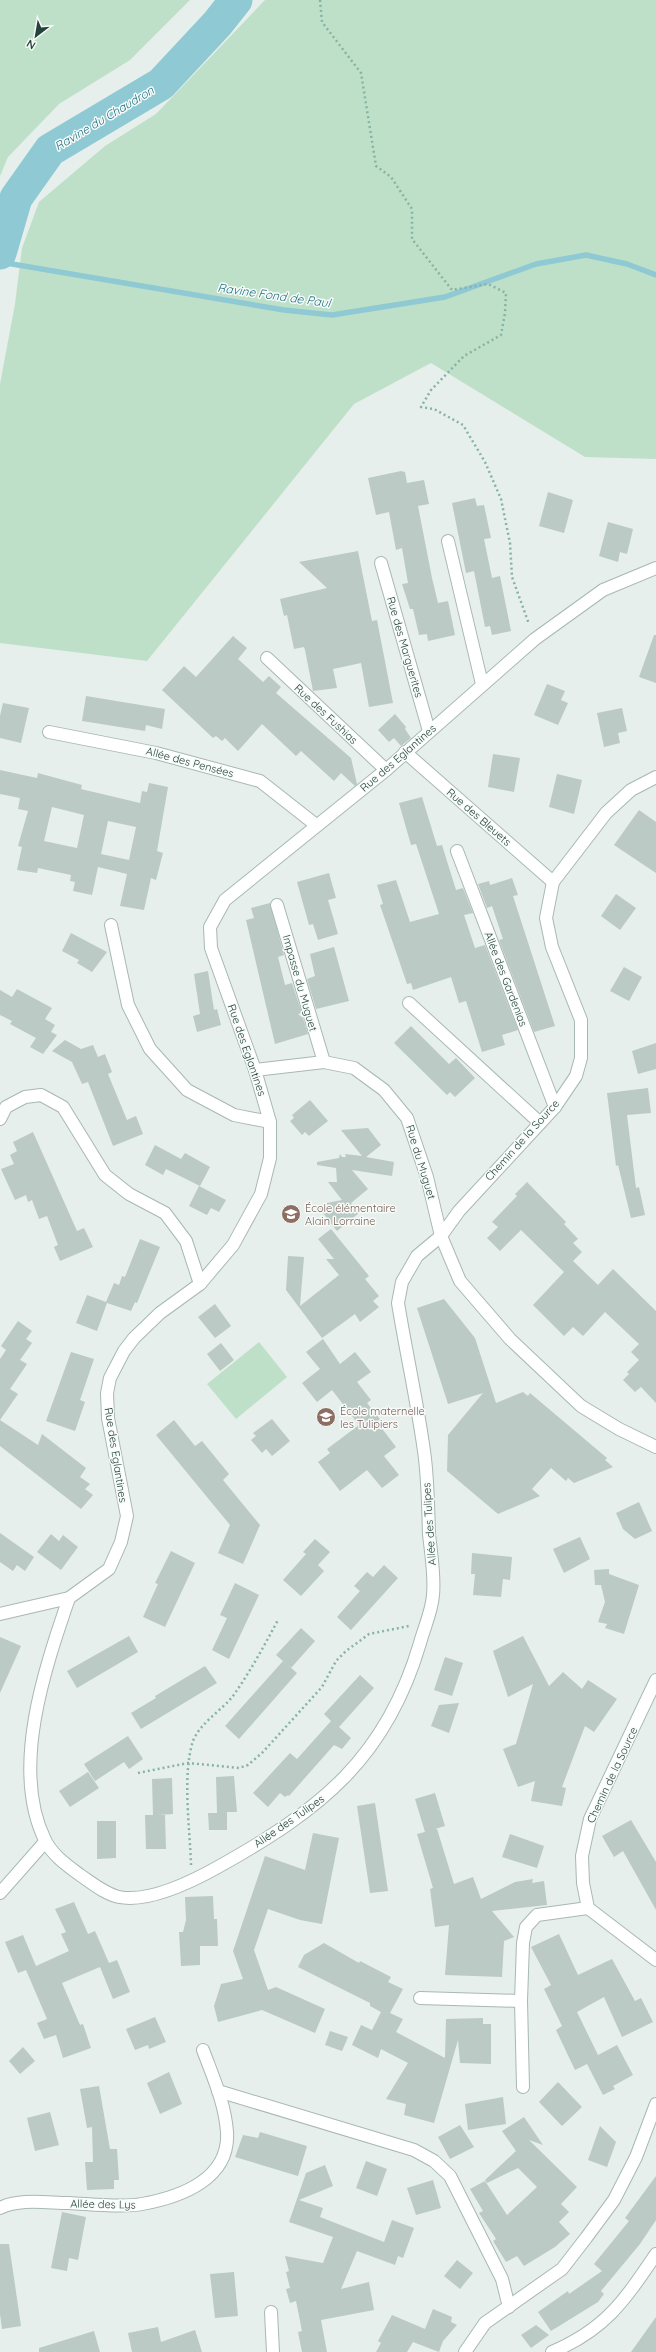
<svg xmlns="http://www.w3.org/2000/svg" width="656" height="2352" font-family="Quicksand,sans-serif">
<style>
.green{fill:#bfe0c8}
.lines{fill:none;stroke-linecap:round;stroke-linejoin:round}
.stream{stroke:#8ec9d4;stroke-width:5.5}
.river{stroke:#8ec9d4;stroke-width:33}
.building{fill:#bbcac4;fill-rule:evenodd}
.minor-casing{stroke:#a8b8b2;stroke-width:14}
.path{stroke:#86b3a5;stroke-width:2.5;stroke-dasharray:2 3;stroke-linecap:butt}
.minor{stroke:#fff;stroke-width:12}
.labels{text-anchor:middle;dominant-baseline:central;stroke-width:3;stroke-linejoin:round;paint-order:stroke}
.street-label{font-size:11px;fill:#24423a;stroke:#f7fbf9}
.education-label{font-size:11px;fill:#785e54;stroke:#f7fbf9;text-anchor:start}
.water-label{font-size:12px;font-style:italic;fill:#1c6f80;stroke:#f7fbf9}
</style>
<rect width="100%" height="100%" fill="#e6efeb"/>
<g class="green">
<path d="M0,0H190L130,60L59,104L8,157L0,176Z"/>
<path d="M265,0H656V459L585,457L431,363L354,404L147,661L0,643V384L15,304L22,248L39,202L105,146L156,114Z"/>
<path d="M259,1342L287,1377L236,1419L207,1384Z"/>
</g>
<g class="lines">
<path class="stream" d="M0,262L284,310L332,315L445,297L536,264L586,255L627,264L656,275"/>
<path class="river" d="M0,253L16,198L50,150L161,84L217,24L236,0"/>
</g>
<g class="building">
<path d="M401,471L405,472L407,483L424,480L429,504L418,506L432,578L438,603L448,601L455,635L428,641L427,634L419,635L413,609H410L402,584L408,583L402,548L396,550L389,512L376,515L368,478Z"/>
<path d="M548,492L573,500L564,533L539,526Z"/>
<path d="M475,498L477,506L484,505L491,538L484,539L492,578L500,576L511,631L492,635L490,626L485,627L474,571L466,573L452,503Z"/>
<path d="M608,522L633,529L627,554L620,552L618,562L599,556Z"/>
<path d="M358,551L372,621L377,620L393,703L369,707L361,663L333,669L337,688L313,691L305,650L304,647L294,649L287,615L284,616L280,599L327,588L299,562Z"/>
<path d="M654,635H656V683L639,677Z"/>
<path d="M233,636L247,648L238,659L263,682L269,676L281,687L276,693L351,758L357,784L355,786L341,773L334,781L301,751L296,756L262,724L238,751L225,738L222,741L216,736L213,738L162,690L184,666L196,677Z"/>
<path d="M547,684L565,691L561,700L568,703L558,725L534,715Z"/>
<path d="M86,696L165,709L162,729L146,725L145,731L82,721Z"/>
<path d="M3,703L29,708L21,743L0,738V716Z"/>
<path d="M622,708L627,731L618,733L620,743L604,747L597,713Z"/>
<path d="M395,714L406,727L405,729L411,738L401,746L394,738L389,742L378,730Z"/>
<path d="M493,754L520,758L514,792L488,787Z"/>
<path d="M0,770L37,778L38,773L82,785L81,789L140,803L142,791L147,792L149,783L168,787L157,851L163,853L156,880L151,878L144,910L120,906L127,874L98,867L92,895L73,891L75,882L70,881L71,875L38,868L37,873L17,870L22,847L18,846L28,811L18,809L20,798L0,794ZM52,807L84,815L77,848L44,841ZM108,821L136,827L129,860L101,854Z"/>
<path d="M557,774L582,780L574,814L549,807Z"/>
<path d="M422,797L437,846L442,845L456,890L463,888L473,913L464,915L475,948L485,945L518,1030L502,1035L505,1045L482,1052L466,1001L459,1003L451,977L413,990L411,983L407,984L380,905L383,904L377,885L396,880L410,922L439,914L416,844L411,845L399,803Z"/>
<path d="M639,810L656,822V873L614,845Z"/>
<path d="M329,873L336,898L328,900L338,934L318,940L313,924L309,925L297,882Z"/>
<path d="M512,878L518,895L513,896L555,1026L534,1032L499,940L503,939L492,906L487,908L478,884L489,881L490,885Z"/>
<path d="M616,894L636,908L620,930L601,916Z"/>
<path d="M270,903L284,955L278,957L285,985L292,983L302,1013L298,1014L303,1018L308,1034L275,1044L246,920L254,918L251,908Z"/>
<path d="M71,933L107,952L92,972L77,963L79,960L62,951Z"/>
<path d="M334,947L349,1001L316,1009L307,979L315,976L310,954Z"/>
<path d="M624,967L642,977L629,1001L610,991Z"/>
<path d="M208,971L214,1010L217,1009L221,1025L197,1032L193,1016L200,1014L194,974Z"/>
<path d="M17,989L52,1008L45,1019L55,1025L51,1032L57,1035L43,1054L30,1047L36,1038L10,1024L12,1021L0,1015V990L12,997Z"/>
<path d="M411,1026L449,1064L456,1058L475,1078L455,1097L450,1092L447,1095L394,1043Z"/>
<path d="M65,1040L81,1049L93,1045L98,1057L105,1054L112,1072L108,1074L127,1120L136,1116L143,1134L113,1146L88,1082L82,1084L72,1062L52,1051Z"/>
<path d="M656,1043V1069L638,1074L632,1051Z"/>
<path d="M648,1088L651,1113L627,1115L636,1188L639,1187L645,1215L631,1218L618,1165L616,1166L607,1093Z"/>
<path d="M310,1100L328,1121L309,1136L305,1132L302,1135L290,1121L294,1118L292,1115Z"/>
<path d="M368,1128L381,1145L366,1157L394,1162L392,1176L352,1170L368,1189L351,1203L359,1213L337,1231L319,1208L327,1206V1203L342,1200L328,1182H337L336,1168L317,1165V1162L339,1158L340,1154L342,1157H346L345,1154L362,1156L341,1130Z"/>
<path d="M33,1132L77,1231L84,1228L93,1247L60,1261L54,1247L58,1245L47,1216L39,1219L32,1200L28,1202L26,1195L15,1200L1,1169L14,1164L10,1155L17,1151L13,1142Z"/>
<path d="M155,1145L181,1159L185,1153L210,1167L200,1186L166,1169L163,1175L145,1165Z"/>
<path d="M527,1182L566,1222L564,1224L578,1239L573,1243L582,1252L573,1261L598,1285L613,1269L656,1311V1403L641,1387L635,1392L623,1380L629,1374L627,1372L639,1360L631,1352L639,1344L605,1312L583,1336L573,1327L564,1336L533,1305L564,1272L521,1230L500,1251L487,1238L498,1227L492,1222L517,1196L515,1194Z"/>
<path d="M199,1186L226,1200L219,1212L211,1208L207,1215L189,1206Z"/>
<path d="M331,1229L369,1276L365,1279L379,1296L373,1301L379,1307L360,1322L355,1314L322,1338L286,1290L288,1256L304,1257L300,1306L339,1275L326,1259H334L318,1239Z"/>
<path d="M140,1239L160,1247L137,1303L135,1302L131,1311L107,1303L97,1331L76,1323L87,1295L106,1302L114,1283L119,1285L122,1276L125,1277Z"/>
<path d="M444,1299L475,1338L496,1403L523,1392L528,1396L530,1393L607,1458L605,1460L613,1467L574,1483L568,1478L566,1481L551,1468L532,1489L540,1496L498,1514L447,1471L448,1435L483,1393L448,1404L417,1308Z"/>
<path d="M215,1304L231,1326L215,1338L198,1317Z"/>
<path d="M18,1321L32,1331L26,1339L32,1343L20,1360L27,1364L10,1389L18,1394L0,1420L38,1445L42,1434L86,1468L80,1477L90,1484L85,1489L93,1495L81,1509L0,1446V1359L6,1350L1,1346Z"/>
<path d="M323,1339L340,1364L355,1352L371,1372L357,1382L371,1400L367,1403L380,1419L377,1422L396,1447L384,1456L399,1475L382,1488L367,1470L340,1491L318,1462L330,1453L327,1449L359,1425L332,1390L317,1402L302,1383L320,1369L306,1352Z"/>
<path d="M221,1343L234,1360L220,1371L207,1354Z"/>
<path d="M71,1352L94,1359L80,1400L85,1402L75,1431L46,1421Z"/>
<path d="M272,1419L290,1441L272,1456L266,1449L262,1453L251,1440L256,1436L253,1433Z"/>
<path d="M174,1420L195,1446L202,1441L229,1474L223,1480L260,1525L243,1564L218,1553L230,1525L156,1435Z"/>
<path d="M639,1502L652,1531L635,1539L623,1529L616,1513Z"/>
<path d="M0,1533L34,1557L25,1571L17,1565L13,1571L0,1562Z"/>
<path d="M51,1534L59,1541L63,1535L78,1547L61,1570L37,1552Z"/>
<path d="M580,1537L590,1559L564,1573L553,1549Z"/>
<path d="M315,1539L330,1552L318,1565L324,1571L301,1596L283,1580L306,1554L303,1552Z"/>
<path d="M171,1551L195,1563L165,1627L143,1617L158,1584L155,1583Z"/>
<path d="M472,1553L512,1557L510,1580L503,1579L501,1597L473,1595L475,1574H471Z"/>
<path d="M384,1565L398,1578L351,1630L337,1617L360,1591L354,1586L367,1572L373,1577Z"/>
<path d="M609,1569V1574L639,1585L624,1634L605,1628L607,1624L598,1622L605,1602L601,1585H595L594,1570Z"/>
<path d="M235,1583L259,1595L229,1659L212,1650L227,1618L220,1615Z"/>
<path d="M301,1628L315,1641L291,1668L276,1655Z"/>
<path d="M129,1636L138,1652L77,1688L67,1671Z"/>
<path d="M523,1636L549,1686L563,1672L582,1689L588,1680L617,1699L594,1732L585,1726L562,1787L566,1788L562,1806L531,1801L535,1781L518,1787L503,1749L516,1744L533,1684L508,1697L493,1651Z"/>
<path d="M0,1637L21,1646L0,1693Z"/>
<path d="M445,1657L463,1663L452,1696L434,1690Z"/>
<path d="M283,1661L297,1673L239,1739L225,1726Z"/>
<path d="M205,1666L217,1683L141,1729L131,1713L156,1698L155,1696Z"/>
<path d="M360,1675L374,1688L339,1727L351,1738L342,1749L334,1745L289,1796L288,1795L285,1797L280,1793L268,1807L253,1793L290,1753L297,1759L331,1721L324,1714Z"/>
<path d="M459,1703L449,1733L431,1726L439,1705Z"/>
<path d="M128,1736L143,1759L129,1769L124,1762L95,1781L84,1764Z"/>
<path d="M88,1772L99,1788L70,1807L59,1791Z"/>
<path d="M234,1776L237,1812H227V1830H209L208,1813H217L216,1777Z"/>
<path d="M172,1778L173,1814L158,1815H165L166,1849H146L145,1815H153L152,1779Z"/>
<path d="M435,1793L445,1826L435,1829H437L454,1884L473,1877L481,1899L515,1882L533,1879L532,1883L544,1881L547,1905L492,1911L514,1937L504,1941L502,1977L445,1975L449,1925L435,1927L430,1889L433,1888L417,1834L425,1832L415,1799Z"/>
<path d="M375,1803L388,1891L370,1893L357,1806Z"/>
<path d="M631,1820L656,1862V1910L623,1851L614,1857L602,1836Z"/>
<path d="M97,1821H116V1858L97,1859Z"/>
<path d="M313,1833L339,1838L322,1924L300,1920L268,1909L254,1950L268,1990L276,1987L325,2009L315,2033L262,2010L218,2022L214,2006L221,1984L243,1979L233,1951L265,1856L305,1870Z"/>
<path d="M510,1834L544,1846L537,1868L502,1857Z"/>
<path d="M213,1896L214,1919H217L218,1946H200V1965L181,1966L179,1932H183L186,1920L185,1897Z"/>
<path d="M74,1902L88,1934L95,1931L109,1963L117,1960L130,1992L113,1999L100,1967L62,1983L80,2025L83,2024L91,2048L63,2058L56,2035L44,2039L37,2023L47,2019L26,1970L18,1973L5,1942L23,1935L36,1966L69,1951L61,1934L66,1932L55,1909Z"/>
<path d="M559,1934L578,1975L612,1959L635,2001L641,1998L653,2022L622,2037L604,1997L577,2012L598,2055L617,2045L633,2075L613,2086L615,2089L603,2095L587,2064L575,2070L556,2030L562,2026L544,1989L551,1985L531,1947Z"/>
<path d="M324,1943L359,1963L360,1961L391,1977L388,1982L403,1989L390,2013L403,2019L396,2032L445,2058L446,2019L483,2018V2024H491V2064L460,2063L458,2040L434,2123L404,2115L406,2104L386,2099L408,2063L381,2049L378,2058L352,2045L361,2025L372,2030L381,2012L370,2006V2003L298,1967L304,1955Z"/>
<path d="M155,2017L166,2042L149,2049L148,2045L135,2050L126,2029Z"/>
<path d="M330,2031L348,2037L342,2051L325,2045Z"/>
<path d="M23,2047L35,2061L20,2074L9,2061Z"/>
<path d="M169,2072L182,2104L160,2114L147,2083Z"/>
<path d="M558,2082L582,2107L562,2126L539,2102Z"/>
<path d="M99,2086L110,2149H117L119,2180H114V2189L87,2190L85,2162H93L92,2127L87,2128L80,2089Z"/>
<path d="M503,2097L506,2124L468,2130L465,2104Z"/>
<path d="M50,2112L59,2145L35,2151L27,2118Z"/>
<path d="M524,2117L543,2145L529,2140L577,2187L561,2204L569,2212L559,2222L570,2234L555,2247L524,2266L517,2256L506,2262L493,2241L496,2239L479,2213L483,2211L470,2189L485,2181L507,2215L537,2187L518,2168L487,2183L485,2180L516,2151L502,2131Z"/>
<path d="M460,2125L474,2147L450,2159L438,2137Z"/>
<path d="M600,2126L616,2142L607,2167L588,2160Z"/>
<path d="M260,2132L307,2146L298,2176L235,2157L243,2135L258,2138Z"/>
<path d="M366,2161L387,2169L377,2196L356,2188Z"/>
<path d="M325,2165L333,2186L299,2200L323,2208L320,2217L384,2242L392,2220L414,2228L403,2258L398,2256L395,2265L357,2251L341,2289L369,2282L374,2310L321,2320L327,2352H302L298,2332L302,2331L296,2301L290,2303L286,2289L290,2288L286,2272L289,2271L285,2256L323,2263L333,2237L289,2222L306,2173Z"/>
<path d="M656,2176V2220L640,2244L601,2291L604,2294L598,2302L551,2331L538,2312L568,2291L569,2294L602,2271L594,2264L629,2221L625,2218Z"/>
<path d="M433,2180L441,2208L416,2215L407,2188Z"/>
<path d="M62,2212L86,2217L78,2260L69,2258L67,2271L51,2268Z"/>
<path d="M0,2244H9L21,2326L2,2329L0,2314Z"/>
<path d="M457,2260L473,2273L460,2289L444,2276Z"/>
<path d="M234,2272L238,2316L215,2318L210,2274Z"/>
<path d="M433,2309L452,2317L451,2322L457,2325L443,2341L439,2352L413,2342L407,2352H376L381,2343L378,2341L392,2315L425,2329Z"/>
<path d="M656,2317V2352H631Z"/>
<path d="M536,2325L549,2335L531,2348L521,2335Z"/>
<path d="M158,2327L161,2342L195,2330L202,2352H132L128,2333Z"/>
<path d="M94,2331L100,2352H39V2348Z"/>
</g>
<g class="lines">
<g class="minor-casing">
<g id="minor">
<path d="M448,541L482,684"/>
<path d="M381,563L429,731"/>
<path d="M267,658L386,770"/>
<path d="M49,732L156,753L260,781L316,825"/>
<path d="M405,752L553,882"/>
<path d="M457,851L555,1107"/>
<path d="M277,905L324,1062"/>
<path d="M111,925L128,1005L150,1049L187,1090L234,1115L270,1122"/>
<path d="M409,1003L540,1123"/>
<path d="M255,1070L324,1062L354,1068L384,1090L407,1118L427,1177L441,1236L460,1281L510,1339L581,1406L619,1429L656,1447"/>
<path d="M0,1119L6,1107L25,1097L41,1095L63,1107L105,1175L129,1194L165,1213L186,1241L200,1284"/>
<path d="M69,1598C45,1668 10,1769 45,1840C52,1855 68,1866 80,1875C92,1883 105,1894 119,1897C150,1903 193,1881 218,1867C320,1810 386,1759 420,1643C424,1628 432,1611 433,1595C435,1576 431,1553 429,1534C428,1506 428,1478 424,1451C417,1401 406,1352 398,1303L402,1282L417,1256L441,1236L459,1211L555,1107L576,1076L581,1058V1020L552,947L546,918L553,882L606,813L631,790L656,777"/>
<path d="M0,1614L69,1598L109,1569L121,1542L127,1516L108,1418L107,1393L110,1378L124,1351L134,1338L160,1313L200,1284L233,1245L261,1194L270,1158V1122L255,1070L211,948L210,927L225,900L386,770L535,639L603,590L656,568"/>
<path d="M656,1680L590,1819L582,1856L583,1883L588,1908L656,1960"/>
<path d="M0,1893L45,1842"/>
<path d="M420,1998L521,2001"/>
<path d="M523,2087L521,2001L523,1943L526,1927L537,1915L588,1908"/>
<path d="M218,2091L414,2150L434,2161L450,2176L502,2279L509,2307"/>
<path d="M0,2208C20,2198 48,2203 69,2203C90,2204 122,2208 142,2204C181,2197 230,2179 227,2132C225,2103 213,2077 203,2050"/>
<path d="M271,2312L273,2352"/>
<path d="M465,2352L485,2323L562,2269L586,2238L614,2200L636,2157L656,2104"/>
<path d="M552,2352C606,2329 624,2301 656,2254"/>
</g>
</g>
<g class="path">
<path d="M320,0L322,22L361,73L376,166L391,177L412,209V239L452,290L488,284L506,293L505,313L501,335L464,356L431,390L421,407L434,409L463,425L485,462L501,499L510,543L512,577L529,624"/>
<path d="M138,1773L188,1763L239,1768L248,1765L262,1753L322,1687L336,1661L346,1651L369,1634L409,1626"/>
<path d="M191,1865C190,1829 182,1775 193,1741C200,1723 221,1711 233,1696C250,1672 264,1646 278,1620"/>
</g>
<use href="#minor" class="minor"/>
</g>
<defs>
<g id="school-disc" transform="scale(1)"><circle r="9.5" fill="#8d6e63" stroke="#f7fbf9"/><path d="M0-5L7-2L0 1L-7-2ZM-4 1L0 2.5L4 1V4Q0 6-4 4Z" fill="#fff"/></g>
</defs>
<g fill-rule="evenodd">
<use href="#school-disc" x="291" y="1214"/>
<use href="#school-disc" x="326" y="1417"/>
</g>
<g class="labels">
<g class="street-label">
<text transform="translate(405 647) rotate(74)">Rue des Marguerites</text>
<text transform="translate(326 714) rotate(43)">Rue des Fushias</text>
<text transform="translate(398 758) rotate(-41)">Rue des Eglantines</text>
<text transform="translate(190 762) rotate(15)">Allée des Pensées</text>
<text transform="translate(479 817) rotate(41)">Rue des Bleuets</text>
<text transform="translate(506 979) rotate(69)">Allée des Gardenias</text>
<text transform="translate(300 983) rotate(74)">Impasse du Muguet</text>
<text transform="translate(247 1050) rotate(71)">Rue des Eglantines</text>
<text transform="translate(522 1140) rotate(-48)">Chemin de la Source</text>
<text transform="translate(421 1162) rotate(73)">Rue du Muguet</text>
<text transform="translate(116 1455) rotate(81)">Rue des Eglantines</text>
<text transform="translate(429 1524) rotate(-94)">Allée des Tulipes</text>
<text transform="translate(612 1775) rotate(-65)">Chemin de la Source</text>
<text transform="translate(289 1821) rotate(-35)">Allée des Tulipes</text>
<text transform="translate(103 2204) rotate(1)">Allée des Lys</text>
</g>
<g class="education-label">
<text x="305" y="1208">École élémentaire<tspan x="305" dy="13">Alain Lorraine</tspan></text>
<text x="340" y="1411">École maternelle<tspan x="340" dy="13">les Tulipiers</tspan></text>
</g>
<g class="water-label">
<text transform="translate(104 118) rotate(-31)">Ravine du Chaudron</text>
<text transform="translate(274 295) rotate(8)">Ravine Fond de Paul</text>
</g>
</g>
<g transform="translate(36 36) rotate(211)" stroke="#f7fbf9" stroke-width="3" paint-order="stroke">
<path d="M0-3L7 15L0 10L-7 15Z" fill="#24423a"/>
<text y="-6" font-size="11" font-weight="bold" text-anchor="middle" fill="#24423a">N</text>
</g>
</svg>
